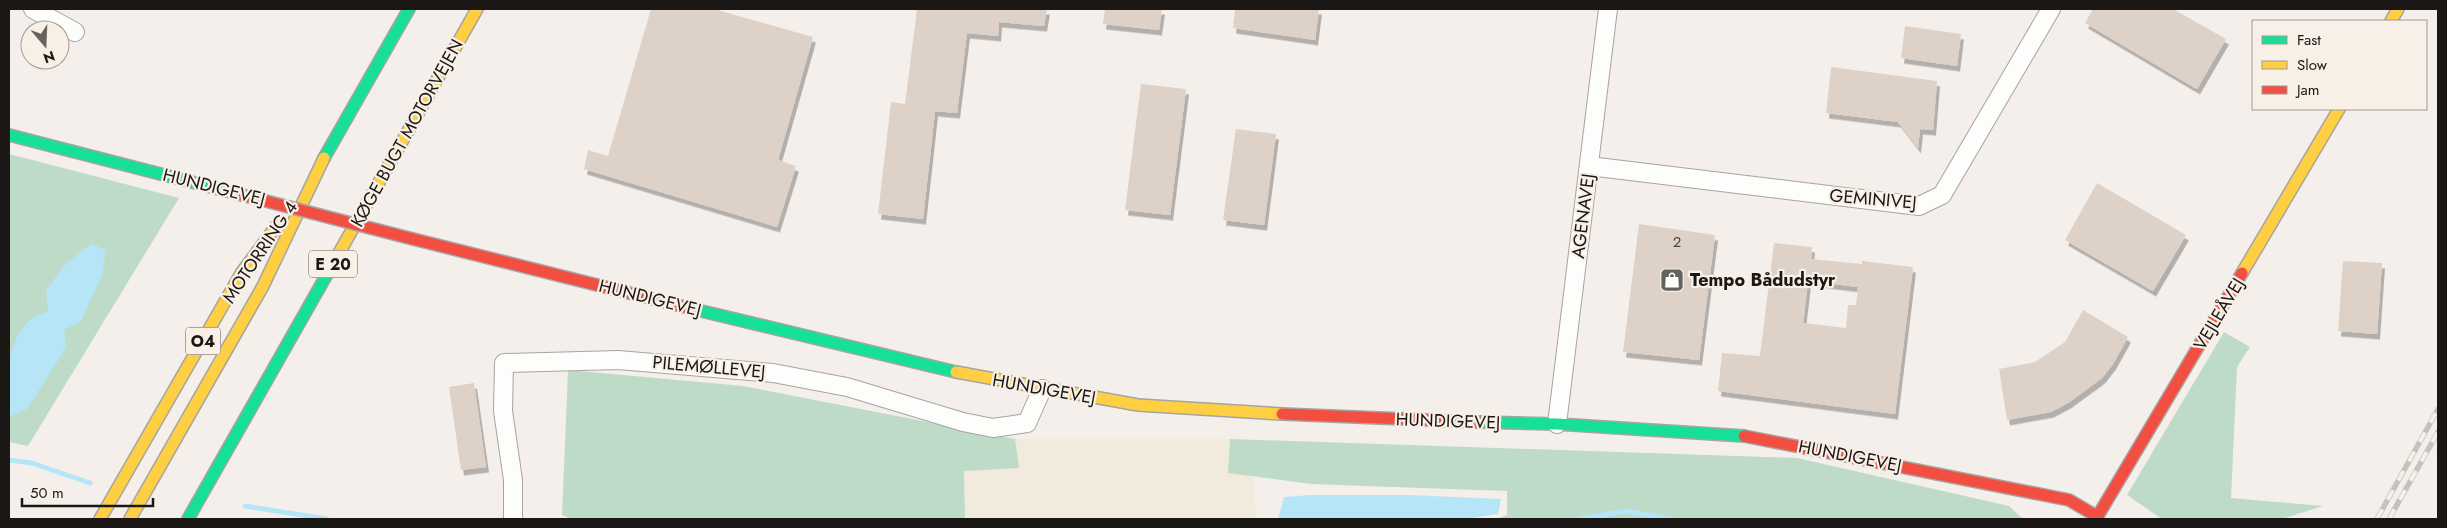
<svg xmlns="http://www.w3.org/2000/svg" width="2447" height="528" font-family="Jost,sans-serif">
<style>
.industrial{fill:#f1eadd}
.forest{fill:#bddbc6}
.water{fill:#b6e5f8}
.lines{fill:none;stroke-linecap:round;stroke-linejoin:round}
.stream{stroke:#b6e5f8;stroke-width:5}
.building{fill:#ded2c8;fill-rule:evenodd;filter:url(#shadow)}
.street-casing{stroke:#a7a4a1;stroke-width:20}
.fast-casing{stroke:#a7a4a1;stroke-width:14}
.slow-casing{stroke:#a7a4a1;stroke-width:14}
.jam-casing{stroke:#a7a4a1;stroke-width:14}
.street{stroke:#fdfdfc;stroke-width:18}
.fast{stroke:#16e098;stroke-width:11}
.slow{stroke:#ffcf43;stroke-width:11}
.jam{stroke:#f24e42;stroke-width:11}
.rail-casing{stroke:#c4c2c0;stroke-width:5.5}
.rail{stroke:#f8efe7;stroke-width:4;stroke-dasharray:11;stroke-linecap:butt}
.jam-bridge-casing{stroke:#a7a4a1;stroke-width:14;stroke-linecap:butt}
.jam-bridge{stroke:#f24e42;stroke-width:11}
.labels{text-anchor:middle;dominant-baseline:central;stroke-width:4.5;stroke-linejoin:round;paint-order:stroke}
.number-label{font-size:15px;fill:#4b4641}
.shield{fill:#f8efe7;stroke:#5d5853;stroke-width:1}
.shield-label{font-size:16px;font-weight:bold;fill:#1a1714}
.street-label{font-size:18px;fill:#1a1714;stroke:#f8efe7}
.poi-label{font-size:18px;font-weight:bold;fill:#1a1714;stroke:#f8efe7;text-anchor:start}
</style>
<defs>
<filter id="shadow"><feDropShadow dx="3" dy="5.5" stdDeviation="0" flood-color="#0004"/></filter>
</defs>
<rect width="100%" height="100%" fill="#f4efeb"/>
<path class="industrial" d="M1015,439H1230L1228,472L1253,476L1256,519H965L964,470L1019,468Z"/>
<g class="forest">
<path d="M9,154L179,198L28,446L9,442Z"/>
<path d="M2224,332L2250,347L2237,367L2231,498L2323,506L2282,519H2162L2127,495Z"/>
<path d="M568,370L743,386L1015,439L1019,468L964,471L965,519H571L562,515Z"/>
<path d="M1230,439L1797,458L2009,506L2023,519H1496L1507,515V491L1311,484L1228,473Z"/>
</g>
<g class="water">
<path d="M91,244L106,250L102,276L81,321L64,330L66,348L27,409L9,417C9,384 3,345 30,320C34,316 42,314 48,311L46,291L64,265Z"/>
<path d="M1310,495H1408L1501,499L1498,514L1465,519H1278L1284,497Z"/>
</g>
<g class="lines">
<g class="stream">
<path d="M9,460L32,463L90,483"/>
<path d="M245,506L327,519"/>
<path d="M1579,519L1627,511L1670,519"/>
</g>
</g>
<g class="building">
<path d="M651,9H714L813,37L778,160L796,166L777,227L584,169L588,150L608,156Z"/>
<path d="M917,9H1047L1044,26L999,22L998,36L967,33L957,113L935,111L923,219L878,214L891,102L905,104Z"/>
<path d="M1105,9H1162L1159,30L1103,24Z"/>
<path d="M1235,9H1319L1315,40L1233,28Z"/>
<path d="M2093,9H2173L2226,39L2197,89L2085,23Z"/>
<path d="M1905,26L1961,34L1957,66L1901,58Z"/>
<path d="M1831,67L1937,81L1933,130L1920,129L1918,148L1898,122L1826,113Z"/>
<path d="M1141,84L1186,89L1170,215L1125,210Z"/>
<path d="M1236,129L1276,134L1264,225L1223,220Z"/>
<path d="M2097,183L2186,235L2153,291L2065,240Z"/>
<path d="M1639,224L1715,235L1699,360L1623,352Z"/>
<path d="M1774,243L1812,247L1811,259L1862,264V261L1913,267L1895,414L1718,391L1722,353L1760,356ZM1808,281L1858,287L1856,305H1848L1846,328L1803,323Z"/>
<path d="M2343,261L2382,263L2377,334L2338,331Z"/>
<path d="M2083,310L2128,337L2113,364L2102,378L2068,403L2051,412L2007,420L1999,369L2035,362L2065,342Z"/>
<path d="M474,383L486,467L461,470L449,387Z"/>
</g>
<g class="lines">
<g class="street-casing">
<g id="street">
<path d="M33,9L75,32"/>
<path d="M1589,166L1919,206L1942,195L2051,9"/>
<path d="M1557,424L1608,9"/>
<path d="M513,519V480L503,411L504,363L618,360L773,373L847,387L963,422L993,428L1027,423L1042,389"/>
</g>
</g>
<g class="fast-casing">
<g id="fast">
<path d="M9,135L242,195"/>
<path d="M324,158L409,9"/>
<path d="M693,309L956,372"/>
<path d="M1478,422L1557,424L1744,436"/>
<path d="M188,519L330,269"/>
</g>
</g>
<g class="slow-casing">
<g id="slow">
<path d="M2391,21L2398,9"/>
<path d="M330,269L477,9"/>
<path d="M2242,273L2339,109"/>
<path d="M956,372L1138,405L1282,414"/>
<path d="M100,519L242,272L280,221"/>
<path d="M130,519L263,286L324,158"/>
</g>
</g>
<g class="jam-casing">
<g id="jam">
<path d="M413,239L693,309"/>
<path d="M1282,414L1478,422"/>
<path d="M1744,436L2069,500L2098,517"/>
<path d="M2096,519L2242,273"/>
</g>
</g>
<use href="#street" class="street"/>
<use href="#fast" class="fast"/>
<use href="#slow" class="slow"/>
<use href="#jam" class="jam"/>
<g class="rail-casing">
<g id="rail">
<path d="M2377,519L2438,409"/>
<path d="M2389,519L2438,432"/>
</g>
</g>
<use href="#rail" class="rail"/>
<g class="jam-bridge-casing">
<path id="jam-bridge" d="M242,195L413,239"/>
</g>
<use href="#jam-bridge" class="jam-bridge"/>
</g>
<defs>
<g id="shop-square" transform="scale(1.25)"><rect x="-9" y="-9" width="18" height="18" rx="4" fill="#66635f" stroke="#f8efe7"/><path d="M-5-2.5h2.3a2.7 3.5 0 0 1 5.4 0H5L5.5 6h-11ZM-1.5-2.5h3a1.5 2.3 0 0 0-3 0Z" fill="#fff"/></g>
</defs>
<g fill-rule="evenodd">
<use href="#shop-square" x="1672" y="280"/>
</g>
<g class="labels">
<g class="number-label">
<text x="1677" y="242">2</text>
</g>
<g class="shield">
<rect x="309" y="250.5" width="48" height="27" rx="4"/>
<rect x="185.5" y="327.5" width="35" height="27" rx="4"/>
</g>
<g class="shield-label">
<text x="333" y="264">E 20</text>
<text x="203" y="341">O4</text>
</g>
<g class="street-label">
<text transform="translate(407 133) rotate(-61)">KØGE BUGT MOTORVEJEN</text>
<text transform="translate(214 187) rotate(14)">HUNDIGEVEJ</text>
<text transform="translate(1873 199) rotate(5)">GEMINIVEJ</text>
<text transform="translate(1583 216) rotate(-83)">AGENAVEJ</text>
<text transform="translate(260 252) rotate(-56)">MOTORRING 4</text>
<text transform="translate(650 298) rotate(14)">HUNDIGEVEJ</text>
<text transform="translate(2219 314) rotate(-59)">VEJLEÅVEJ</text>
<text transform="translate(709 367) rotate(5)">PILEMØLLEVEJ</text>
<text transform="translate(1044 389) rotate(10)">HUNDIGEVEJ</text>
<text transform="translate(1448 421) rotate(2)">HUNDIGEVEJ</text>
<text transform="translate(1850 456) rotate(11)">HUNDIGEVEJ</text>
</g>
<g class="poi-label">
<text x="1690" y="280">Tempo Bådudstyr</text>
</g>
</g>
<rect width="2447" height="528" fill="none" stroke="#1a1714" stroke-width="20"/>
<rect x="2252" y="20" width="175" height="90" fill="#f8efe7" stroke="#9f9993"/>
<rect x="2262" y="36" width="25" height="8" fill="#16e098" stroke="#9f9993"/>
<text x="2297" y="45" font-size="15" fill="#1a1714">Fast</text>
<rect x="2262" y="61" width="25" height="8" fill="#ffcf43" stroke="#9f9993"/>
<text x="2297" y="70" font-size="15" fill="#1a1714">Slow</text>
<rect x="2262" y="86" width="25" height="8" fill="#f24e42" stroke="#9f9993"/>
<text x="2297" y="95" font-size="15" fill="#1a1714">Jam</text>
<g transform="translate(45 45) rotate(161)"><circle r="24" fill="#f8efe7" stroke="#9f9993"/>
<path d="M0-4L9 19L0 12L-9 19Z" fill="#66635f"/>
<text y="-8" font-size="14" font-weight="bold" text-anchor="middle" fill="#1a1714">N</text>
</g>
<path d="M22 498v8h131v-8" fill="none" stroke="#1a1714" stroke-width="2.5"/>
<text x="30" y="498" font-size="15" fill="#1a1714" stroke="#f8efe7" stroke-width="4" paint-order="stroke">50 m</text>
</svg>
